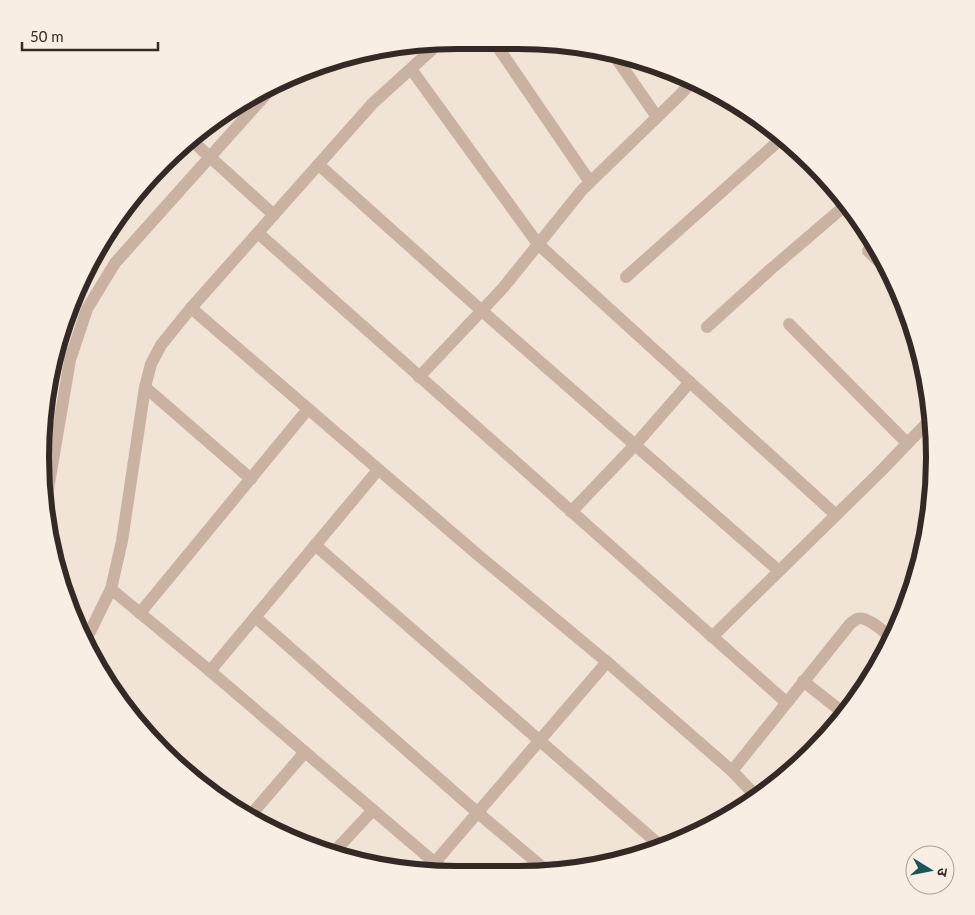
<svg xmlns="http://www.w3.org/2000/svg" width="975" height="915" font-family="Lato,'Noto Sans Devanagari',sans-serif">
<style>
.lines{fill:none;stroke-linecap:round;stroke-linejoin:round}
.street{stroke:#cab2a3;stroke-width:12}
.rim{fill:none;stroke:#342925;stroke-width:6}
</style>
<rect width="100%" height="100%" fill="#f2e3d7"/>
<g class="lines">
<g class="street">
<path d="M495,43L590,182"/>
<path d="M612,52L657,117"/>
<path d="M411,69L538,244L836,515"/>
<path d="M190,139L274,215"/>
<path d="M319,165L482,311L779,571"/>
<path d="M258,233L786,702"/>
<path d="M868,251L889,271"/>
<path d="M626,277L783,137"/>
<path d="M191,308L478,555L607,662L732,771L757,797"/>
<path d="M789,324L907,443"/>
<path d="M707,327L771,269L847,204"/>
<path d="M419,377L503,288L582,190L681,94L693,80"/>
<path d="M145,387L251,479"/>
<path d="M571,512L635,445L690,382"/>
<path d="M44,513L70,360L87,309L115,263L278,81"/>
<path d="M315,545L663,848"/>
<path d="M111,589L210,671L441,868"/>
<path d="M140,613L308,409"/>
<path d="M255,617L478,813L547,871"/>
<path d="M712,637L880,472L932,418"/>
<path d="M85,642L111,589L122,541L145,387L151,364L161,345L191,308L373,103L437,45"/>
<path d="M210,671L378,470"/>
<path d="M803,681L846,715"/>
<path d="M152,740L245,815"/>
<path d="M732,771L850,624C850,624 856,619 857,619C867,615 885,633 893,639"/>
<path d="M249,817L305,752"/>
<path d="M332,854L373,810"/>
<path d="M430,868L607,662"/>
</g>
</g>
<path d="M0 0H975V915H0ZM457 49H518A408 408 0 0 1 926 457V458A408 408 0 0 1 518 866H457A408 408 0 0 1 49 458V457A408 408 0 0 1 457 49Z" fill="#f9eee3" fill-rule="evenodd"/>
<path class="rim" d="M457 49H518A408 408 0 0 1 926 457V458A408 408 0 0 1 518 866H457A408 408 0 0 1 49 458V457A408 408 0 0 1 457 49Z"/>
<g transform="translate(930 870) rotate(100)"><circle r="24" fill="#f9eee3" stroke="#aa9f97"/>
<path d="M0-4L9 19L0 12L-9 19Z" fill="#1a5657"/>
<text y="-8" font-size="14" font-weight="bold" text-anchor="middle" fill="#342925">उ</text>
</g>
<path d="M22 42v8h136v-8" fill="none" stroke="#342925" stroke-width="2.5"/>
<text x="30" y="42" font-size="15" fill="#342925" stroke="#f9eee3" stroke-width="4" paint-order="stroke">50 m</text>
</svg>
